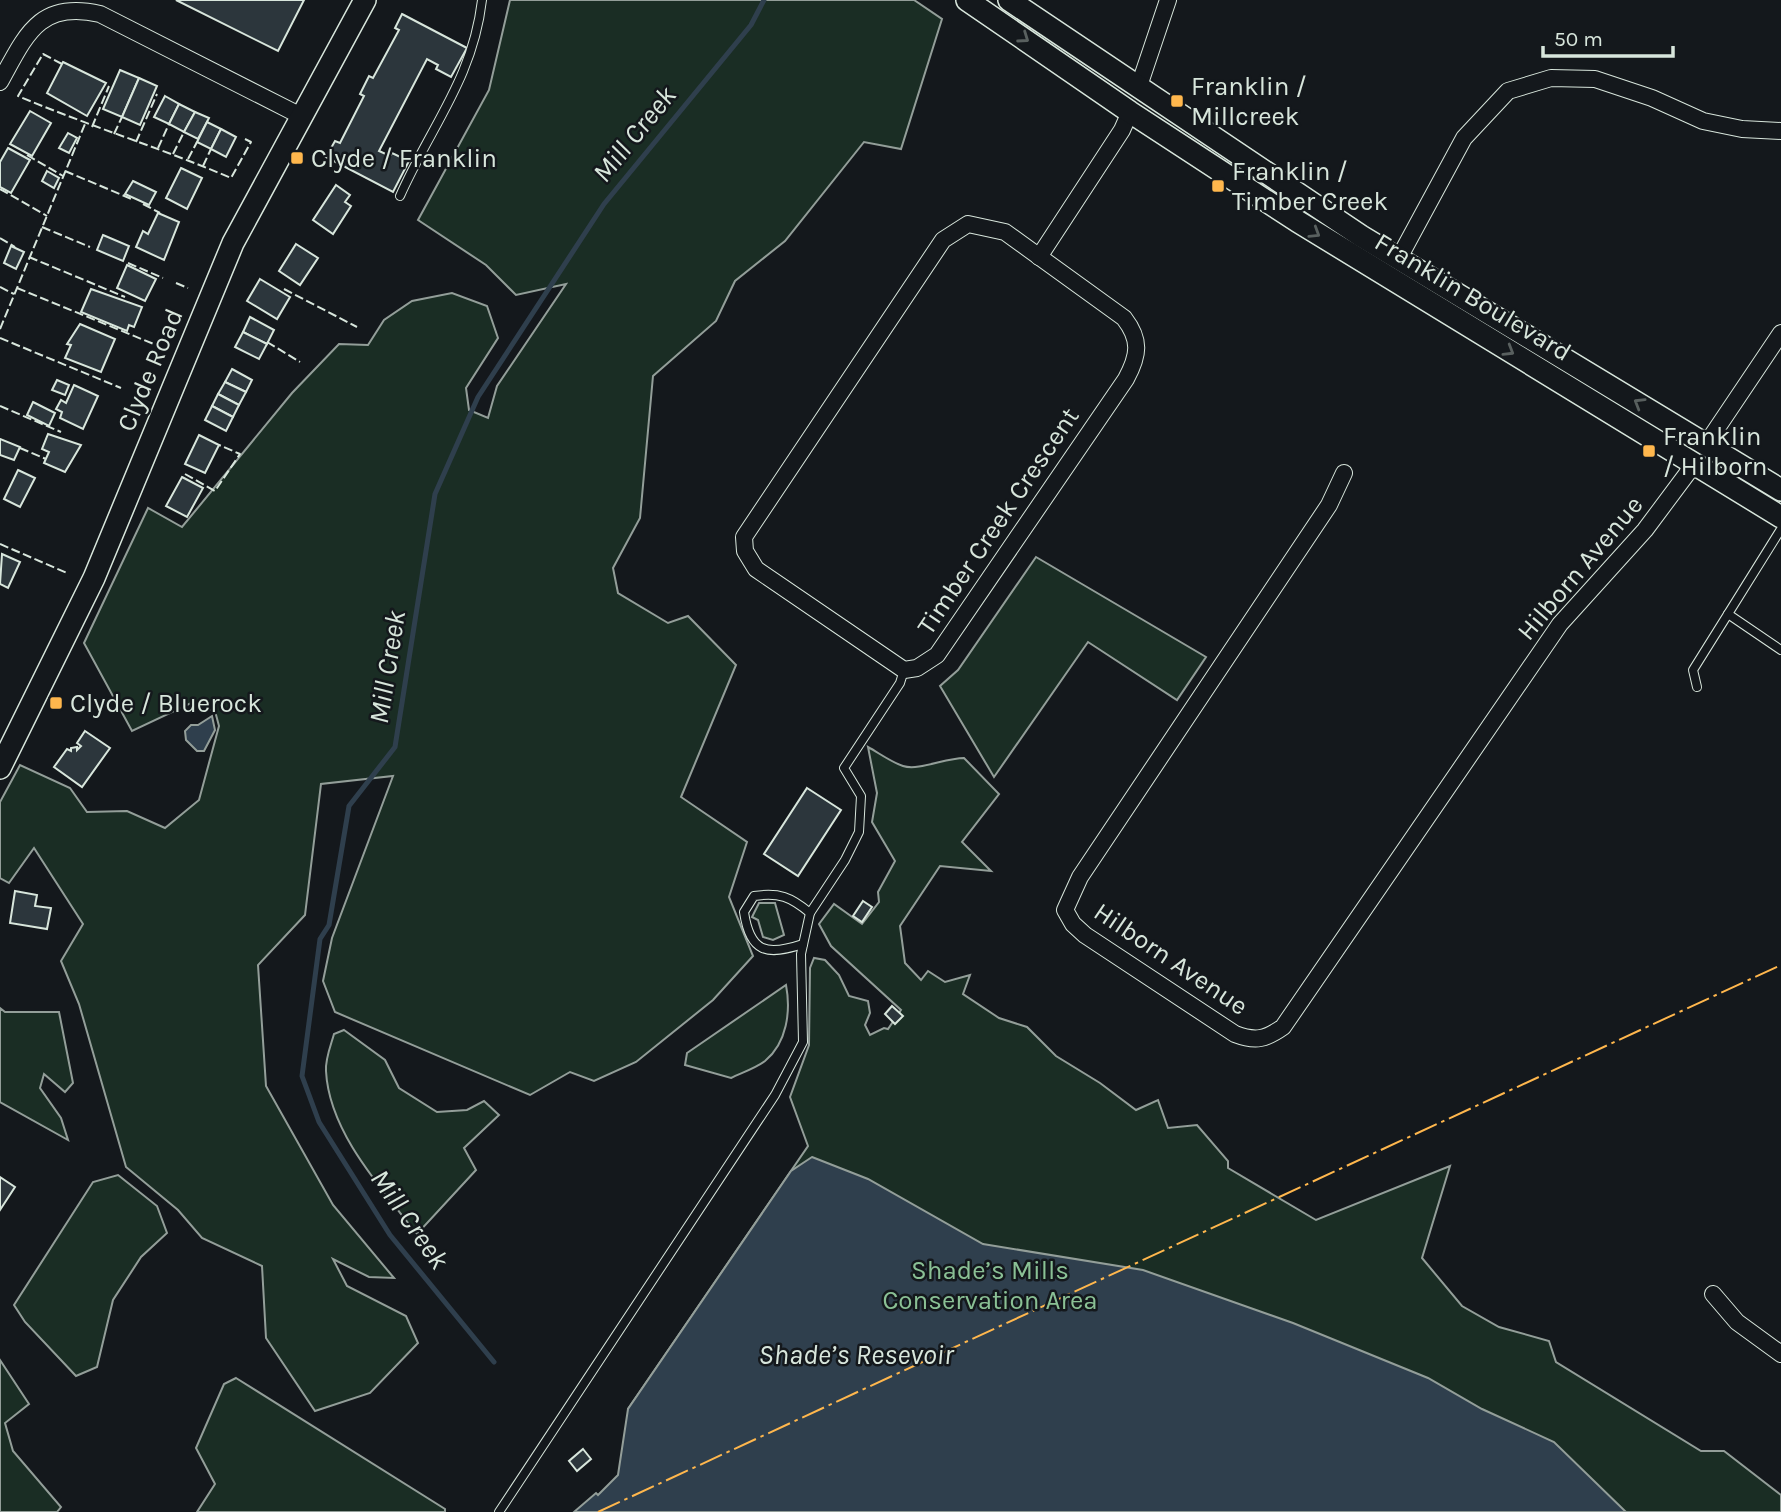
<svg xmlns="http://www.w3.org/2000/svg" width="1781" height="1512" font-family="Karla,sans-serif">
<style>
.green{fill:#1a2d24;stroke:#939e99;stroke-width:2}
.water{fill:#2f3f4d;stroke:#939e99;stroke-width:2}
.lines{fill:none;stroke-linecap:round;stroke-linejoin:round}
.stream{stroke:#2f3f4d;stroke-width:5}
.building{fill:#2c363c;stroke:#d8e6dc;stroke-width:2}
.lane-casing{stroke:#d8e6dc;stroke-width:10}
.street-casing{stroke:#d8e6dc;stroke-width:18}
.secondary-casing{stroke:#d8e6dc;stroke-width:24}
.lane{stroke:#14181c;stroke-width:8}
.street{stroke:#14181c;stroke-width:16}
.secondary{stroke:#14181c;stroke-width:21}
.fence{stroke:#d8e6dc;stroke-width:2;stroke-dasharray:9 3.5;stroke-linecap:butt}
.power{stroke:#ffb74d;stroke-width:2;stroke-dasharray:24 5 3.5 5;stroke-linecap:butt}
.oneway{stroke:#59605f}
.poi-dot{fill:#ffb74d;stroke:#14181c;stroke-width:2.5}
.labels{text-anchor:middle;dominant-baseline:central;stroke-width:5;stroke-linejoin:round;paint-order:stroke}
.poi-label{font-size:26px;fill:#d8e6dc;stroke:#14181c;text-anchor:start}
.street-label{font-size:26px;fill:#d8e6dc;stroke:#14181c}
.park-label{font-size:26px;fill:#8ac095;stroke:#14181c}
.water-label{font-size:28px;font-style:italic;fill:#d8e6dc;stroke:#14181c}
</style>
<rect width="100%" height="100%" fill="#14181c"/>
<g class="green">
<path d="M510,0H914L942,19L901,149L864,142L785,241L735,281L716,321L653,376L640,518L613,568L618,593L668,623L688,616L736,665L681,797L747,842L729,897L753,956L713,1000L636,1062L594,1081L570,1072L530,1095L335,1012L323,981L332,938L393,776L321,784L305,915L258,965L266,1086L333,1205L394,1278L369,1277L333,1259L347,1286L406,1316L418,1343L370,1393L315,1411L266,1338L262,1266L202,1238L178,1210L126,1167L79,1004L61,961L83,924L34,848L9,883L0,878V802L20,765L70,788L87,812L127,811L165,828L199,800L219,726L215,711L191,703L132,731L84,643L148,508L182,527L292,393L339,344L368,345L384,320L412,301L452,293L487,306L498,338L466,388L469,410L488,418L497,386L566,284L516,295L486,265L418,220L489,90Z"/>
<path d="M1036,557L1206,657L1177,700L1088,642L994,777L940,686L958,670Z"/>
<path d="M868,747C879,753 891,762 903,766C919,771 945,758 964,758L999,794L962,842L991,871L940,866L900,926L905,963L921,980L928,971L945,982L970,975L963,994L999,1018L1027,1027L1056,1056L1100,1083L1136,1110L1158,1100L1168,1128L1197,1125L1228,1161V1168L1316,1220L1450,1166L1422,1258L1462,1306L1499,1327L1549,1341L1556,1362L1701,1451H1724L1781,1495V1512H637L628,1409L808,1146L790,1097L809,1045L810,968L814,958L825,960L839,975L849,996L868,1001L870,1013L865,1025L870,1035L884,1028L888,1029L901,1010L831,946L819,924L834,904L862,924L879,902L878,892L895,861L872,822L877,793Z"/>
<path d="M759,903H775L784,935L773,940L763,937L758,920L752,917Z"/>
<path d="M786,985C791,1011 787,1043 765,1061C756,1068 741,1073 731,1078L685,1065L687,1053Z"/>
<path d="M0,1008L5,1012H59L73,1083L65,1092L44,1074L40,1088L61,1118L68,1140L0,1102Z"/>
<path d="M344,1030L385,1060L399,1088L437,1112L467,1110L484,1101L499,1115L464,1148L476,1170L417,1234C381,1188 329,1132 326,1071C325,1059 331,1045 334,1034Z"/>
<path d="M118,1175L157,1206L167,1233L141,1257L113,1300L97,1367L76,1376L25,1322L14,1305L93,1182Z"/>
<path d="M0,1360L29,1404L5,1423L13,1451L61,1507L57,1512H0Z"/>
<path d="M236,1378L445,1509V1512H197L215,1484L196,1448L224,1384Z"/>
</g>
<g class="water">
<path d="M212,716L215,730L204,751H197L186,740L185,731L191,725H198Z"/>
<path d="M812,1157L868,1179L983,1244L1143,1270L1293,1323L1428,1378L1482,1409L1554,1442L1626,1512H574L596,1493L598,1495L618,1475L628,1409L791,1171Z"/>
</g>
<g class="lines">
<path class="stream" d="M494,1362L390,1235L319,1122L302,1076L320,939L329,925L349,806L395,747L435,494L478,397L604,204L751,25L764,0"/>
</g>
<g class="building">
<path d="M176,0H304L278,51Z"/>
<path d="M402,14L467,48L451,77L436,69L438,65L427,59L379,151L390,156L392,153L409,161L393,192L326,157L335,141L340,143L364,96L360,94L369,76L373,78L399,30L395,28Z"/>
<path d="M63,62L106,83L87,116L47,93Z"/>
<path d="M120,70L139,78L122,117L103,109Z"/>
<path d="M139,78L157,86L140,125L122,117Z"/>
<path d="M165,96L179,104L169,124L154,117Z"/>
<path d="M179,104L195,112L184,132L169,124Z"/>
<path d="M30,111L51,123L32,156L10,144Z"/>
<path d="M195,112L209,118L198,139L184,132Z"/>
<path d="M207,122L221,129L211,149L197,142Z"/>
<path d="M221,129L236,137L226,157L211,149Z"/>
<path d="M68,133L77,138L69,153L59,148Z"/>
<path d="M8,148L30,160L11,193L0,187V162Z"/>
<path d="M181,168L202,178L187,209L166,198Z"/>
<path d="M47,171L59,178L54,188L42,181Z"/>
<path d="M133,181L156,192L149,205L125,194Z"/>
<path d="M336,185L350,195L345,202L351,206L333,234L313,220Z"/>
<path d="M158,213L179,222L164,260L136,247L143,231L148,234Z"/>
<path d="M103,235L129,246L123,261L97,250Z"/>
<path d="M296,244L318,258L300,285L279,271Z"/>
<path d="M11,246L24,252L16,269L4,263Z"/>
<path d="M127,265L156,279L145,301L117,288Z"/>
<path d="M260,279L290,297L277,319L247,301Z"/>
<path d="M91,289L142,307L134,327L129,325L127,331L81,312Z"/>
<path d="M250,317L274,330L267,344L243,332Z"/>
<path d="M80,324L115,339L101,372L65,358L71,345L67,344Z"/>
<path d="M243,332L267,344L259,359L235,347Z"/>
<path d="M232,369L252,380L246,392L225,382Z"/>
<path d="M57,380L69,385L65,395L52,390Z"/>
<path d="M225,382L246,392L239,405L218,394Z"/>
<path d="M74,385L98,396L83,429L60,418L62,412L56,409L61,400L66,403Z"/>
<path d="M218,394L239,405L233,417L212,406Z"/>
<path d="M33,402L55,413L49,426L27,415Z"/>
<path d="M212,406L233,417L226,431L205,420Z"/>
<path d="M48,434L81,445L65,472L44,463L49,452L42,449Z"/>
<path d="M199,435L219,445L205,473L185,464Z"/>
<path d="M0,439L20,447L14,460L0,455Z"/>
<path d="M18,470L35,478L20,507L4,499Z"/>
<path d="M182,477L203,488L187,517L166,506Z"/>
<path d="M2,554L20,562L8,588L0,584Z"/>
<path d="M85,731L110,748L82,787L54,767L67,749L71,751V748L77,747V750L81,746L77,743Z"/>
<path d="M807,788L841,810L798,876L764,854Z"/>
<path d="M15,891L37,895L35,906L51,908L47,929L10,923Z"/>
<path d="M863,901L872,907L862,922L853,916Z"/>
<path d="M892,1006L903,1016L895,1024L885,1014Z"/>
<path d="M0,1177L15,1187L0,1210Z"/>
<path d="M583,1449L591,1459L577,1471L569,1461Z"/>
</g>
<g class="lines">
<g class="lane-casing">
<g id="lane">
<path d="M400,196C431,126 473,78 482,0"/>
<path d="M1781,529L1728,614L1781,650"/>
<path d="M1697,687L1693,670L1728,614"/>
<path d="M803,944C767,956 750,953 744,912L754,896C779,892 791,897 810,913"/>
<path d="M499,1512L775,1095L803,1042L801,954L810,913L845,860L859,832L861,796L844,768L900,683L904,670"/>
</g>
</g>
<g class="street-casing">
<g id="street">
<path d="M0,82C26,35 39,0 100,14L301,116"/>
<path d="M1138,89L1168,0"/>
<path d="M968,224L1005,232L1124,318C1141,340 1139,355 1126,379L937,655L917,668L904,670L756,569L745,551L744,537L943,240Z"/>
<path d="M1039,257L1122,130L1130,112"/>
<path d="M1399,258L1464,138L1508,91L1551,78L1595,79L1652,98L1703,121L1742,129L1781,131"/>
<path d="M1707,443L1781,333"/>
<path d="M1344,473L1329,505L1080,877L1065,910L1073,924L1085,935L1235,1034C1256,1042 1266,1039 1283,1027L1560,624L1645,530L1695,463"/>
<path d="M1713,1294L1737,1322L1781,1354"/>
</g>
</g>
<g class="secondary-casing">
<g id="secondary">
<path d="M967,0L1130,112L1297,221L1781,517"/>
<path d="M1009,0L1361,236L1781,490"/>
<path d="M0,768L94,578L233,243L365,0"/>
</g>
</g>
<use href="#lane" class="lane"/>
<use href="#street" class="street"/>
<use href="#secondary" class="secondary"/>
<g class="fence">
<path d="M62,64L43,54L18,96C89,126 161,148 231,178L251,142L243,138"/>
<path d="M92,127L109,86"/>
<path d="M114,134L122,117"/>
<path d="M136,142L157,94"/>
<path d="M158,148L169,124"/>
<path d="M173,154L184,132"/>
<path d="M27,155L63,176"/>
<path d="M188,159L197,142"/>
<path d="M203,166L211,149"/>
<path d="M65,171L134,200"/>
<path d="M0,189L47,216"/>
<path d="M143,204L160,213"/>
<path d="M42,227L90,247"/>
<path d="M0,238L15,247"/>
<path d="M29,257L125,297"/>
<path d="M128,263L163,278"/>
<path d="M176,283L188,288"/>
<path d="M0,287L14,294"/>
<path d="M17,288L161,347"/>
<path d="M284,289L357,327"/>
<path d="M0,329L85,124"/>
<path d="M0,338L121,388"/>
<path d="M267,342L300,362"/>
<path d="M0,406L61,432"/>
<path d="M20,448L46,459"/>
<path d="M185,474L215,491L240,454L219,445"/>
<path d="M0,544L67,573"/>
</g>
<path class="power" d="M598,1512L1781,965"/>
</g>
<defs><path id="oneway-chevron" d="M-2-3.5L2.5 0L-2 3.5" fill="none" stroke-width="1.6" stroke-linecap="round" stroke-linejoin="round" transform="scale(1.75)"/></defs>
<g class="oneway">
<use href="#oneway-chevron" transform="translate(1024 38) rotate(35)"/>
<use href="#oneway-chevron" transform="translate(1315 233) rotate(32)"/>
<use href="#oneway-chevron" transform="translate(1509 351) rotate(31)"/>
<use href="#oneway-chevron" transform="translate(1639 403) rotate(-149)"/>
</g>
<g class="poi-dot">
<rect x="1170" y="94" width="14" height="14" rx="3.5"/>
<rect x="290" y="151" width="14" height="14" rx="3.5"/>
<rect x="1211" y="179" width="14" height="14" rx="3.5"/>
<rect x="1642" y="444" width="14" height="14" rx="3.5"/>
<rect x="49" y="696" width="14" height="14" rx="3.5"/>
</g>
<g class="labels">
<g class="poi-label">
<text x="1191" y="86">Franklin /<tspan x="1191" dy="30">Millcreek</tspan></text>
<text x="311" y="158">Clyde / Franklin</text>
<text x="1232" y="171">Franklin /<tspan x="1232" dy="30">Timber Creek</tspan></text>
<text x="1663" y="436">Franklin<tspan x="1663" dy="30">/ Hilborn</tspan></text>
<text x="70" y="703">Clyde / Bluerock</text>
</g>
<g class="street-label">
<text transform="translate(1473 297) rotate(31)">Franklin Boulevard</text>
<text transform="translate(150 370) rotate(-67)">Clyde Road</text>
<text transform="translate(998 521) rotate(-56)">Timber Creek Crescent</text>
<text transform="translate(1580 568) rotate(-50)">Hilborn Avenue</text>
<text transform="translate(1171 959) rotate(34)">Hilborn Avenue</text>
</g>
<g class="park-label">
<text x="990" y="1270">Shade’s Mills<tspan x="990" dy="30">Conservation Area</tspan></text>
</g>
<g class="water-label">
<text transform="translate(634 134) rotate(-51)">Mill Creek</text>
<text transform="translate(387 667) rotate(-81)">Mill Creek</text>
<text transform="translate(410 1219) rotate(55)">Mill Creek</text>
<text x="856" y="1354">Shade’s Resevoir</text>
</g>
</g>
<path d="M1543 46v10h130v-10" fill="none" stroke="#d8e6dc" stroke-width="3.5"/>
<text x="1554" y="46" font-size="21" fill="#d8e6dc" stroke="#14181c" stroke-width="5" paint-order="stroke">50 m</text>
</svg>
